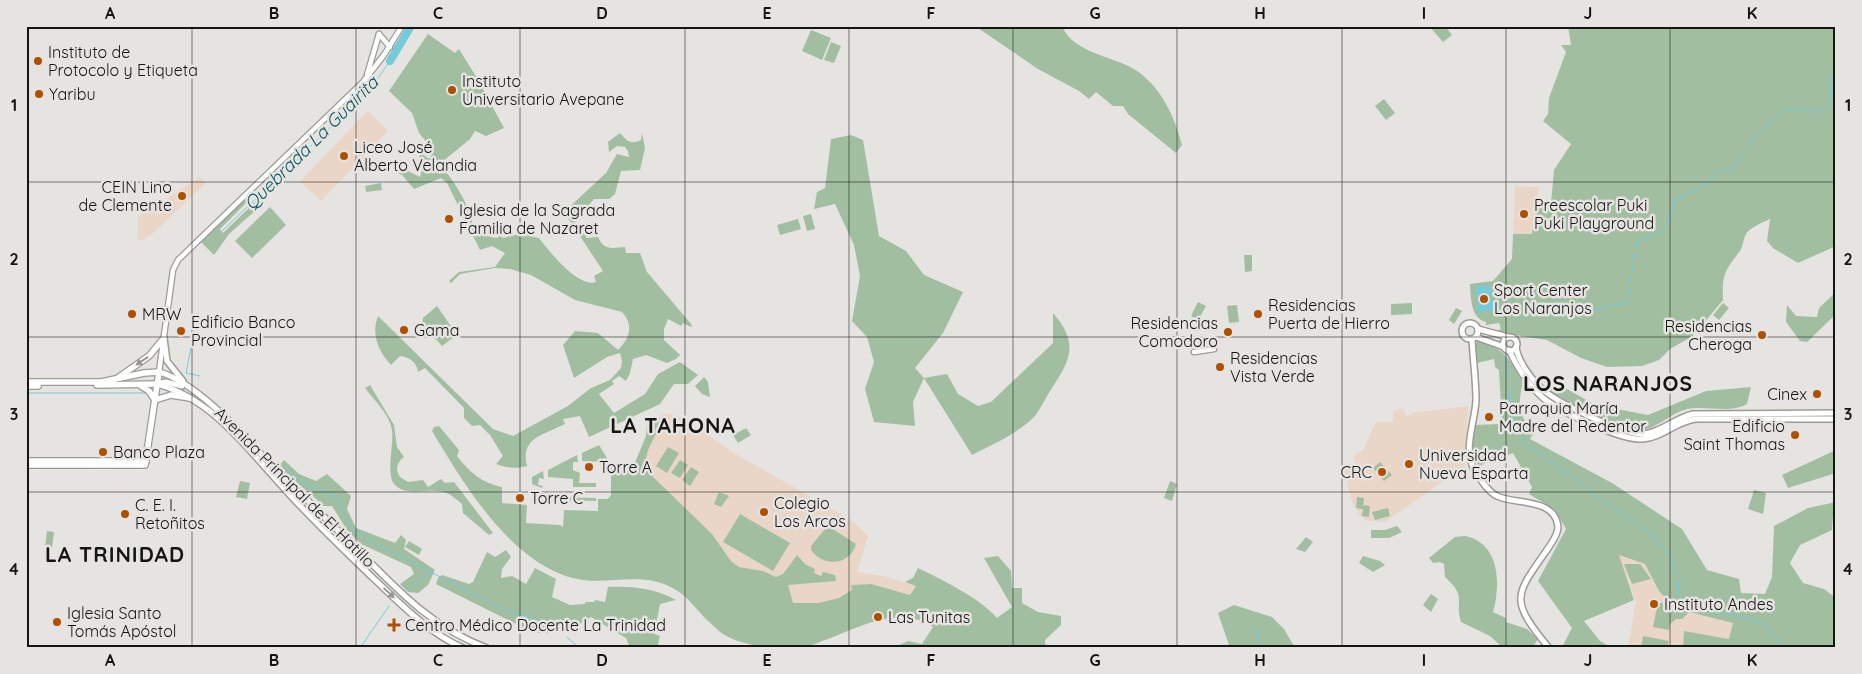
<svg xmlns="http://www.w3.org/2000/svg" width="1862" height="674" font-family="Quicksand,sans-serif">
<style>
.education{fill:#ead6c7}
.green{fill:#a2bea1}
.water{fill:#75cbda}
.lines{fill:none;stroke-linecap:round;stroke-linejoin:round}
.stream{stroke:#75cbda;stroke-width:1}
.river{stroke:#75cbda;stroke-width:8}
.tertiary-casing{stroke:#9d9b97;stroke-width:7}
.secondary-casing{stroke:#9d9b97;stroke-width:8}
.primary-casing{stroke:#9d9b97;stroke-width:8}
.tertiary{stroke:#fff;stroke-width:4.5}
.secondary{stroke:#fff;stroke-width:5}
.primary{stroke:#fff;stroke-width:5.5}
.oneway{fill:#969695}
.grid{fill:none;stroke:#151514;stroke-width:1;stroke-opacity:0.55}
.poi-dot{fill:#af5000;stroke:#e6e4e0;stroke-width:2}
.labels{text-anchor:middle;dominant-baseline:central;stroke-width:5;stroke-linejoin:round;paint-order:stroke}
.poi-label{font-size:16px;fill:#151514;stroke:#e6e4e0;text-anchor:start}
.street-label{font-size:16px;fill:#151514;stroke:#e6e4e0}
.water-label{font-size:18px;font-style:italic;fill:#085661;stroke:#e6e4e0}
.district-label{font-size:21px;font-weight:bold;letter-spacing:1px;fill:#151514;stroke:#e6e4e0}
.neatline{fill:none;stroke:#151514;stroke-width:2}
.grid-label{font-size:16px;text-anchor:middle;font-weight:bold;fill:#151514}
</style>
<rect width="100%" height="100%" fill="#e6e4e0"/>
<g class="education">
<path d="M368,111L388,131L321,201L300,181Z"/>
<path d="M200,177L206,183L153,233L143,240H137L138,217Z"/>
<path d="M1515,186L1539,187L1532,234H1513Z"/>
<path d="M1469,406L1464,458L1466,465L1385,522L1367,521L1361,516L1353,505L1343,467L1355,463L1354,456L1363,450L1376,422H1393V411L1402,408L1407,416L1413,413Z"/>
<path d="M666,413L683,418L734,453L851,520L868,536L857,572L884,576L916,586L910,596L871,584L851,585L852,590L839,598L818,603H793L787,585L821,576L814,573L815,569L805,564L797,555L783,574L776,577L763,571L739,567L731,561L712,534L648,472L644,458L646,452L656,434L659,417Z"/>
<path d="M1618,555L1645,564L1659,591L1733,623L1729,639L1716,636L1684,640L1683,648H1628L1636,601Z"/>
</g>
<g class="green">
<path d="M975,26H1062C1074,55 1118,56 1140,73C1163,91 1175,118 1182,145L1176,153L1128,114L1123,106H1113L1096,92L1089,99L1079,91L1038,69Z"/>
<path d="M1429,26H1445L1452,35L1443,42Z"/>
<path d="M1568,26H1836V246L1798,263L1773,248L1767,241L1770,219C1762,223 1749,227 1745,236C1743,241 1743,246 1740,251C1725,271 1722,273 1723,300L1693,336L1670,349L1659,360L1642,366L1607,367L1581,358L1547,340L1502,333L1498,330L1501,329L1499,323L1486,325V322C1470,318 1471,297 1470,284L1493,281L1512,259L1513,234H1532L1537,205L1551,204L1554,170L1571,144L1543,121L1548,114L1549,98L1566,52L1561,45H1571Z"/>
<path d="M811,30L831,38L822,60L802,51Z"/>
<path d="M428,34L455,53L459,49L477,78L504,128L486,136L475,131L470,139L436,167L441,173H447C453,181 459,190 464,200C474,221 470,235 497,238L500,236L503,238L520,234L539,238C549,251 578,288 596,282L594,276L603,271L564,212L606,173L617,154L629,157L628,151L625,147L617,146L609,152L608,142L620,133C627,141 630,145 641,140L642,133L645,148L640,170L621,171L615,194L609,199H594L575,222L587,238L598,237C604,251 612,248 625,247L626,253H640L647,272L692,325L691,327L683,323L681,326L668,319L664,329V340L680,355L676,359L667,363L646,355L633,359L630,373L626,381L619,376L612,381L614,384L599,394L614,413L645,394L658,374L680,362L698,375L688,384H674L660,404L589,437L580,416L563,419L565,424C543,435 520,438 527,466C516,469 506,468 496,464L503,456L490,435L480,425L472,426L464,418V408L425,368L418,372C417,362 409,357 400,356L391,365C378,351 371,334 378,316L493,429L513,436L568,406L591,388L610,380L621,368L622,361L620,353L607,357L574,378L563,345L575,331L598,333L618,350C630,338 634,325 622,312L575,300L531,275L510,269L495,268L460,274L451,283L449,281L459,272L495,267L505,253L492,246L480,250L447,183L441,178L414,189L402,175L394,171L396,165L420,177L424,163L419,157L421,153L429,159L434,151L419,133L412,113L389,91Z"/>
<path d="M831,42L841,46L834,63L824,60Z"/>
<path d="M1384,99L1395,113L1386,120L1375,106Z"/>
<path d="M851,135L863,140L879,236L906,251L924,275L963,292L943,333L915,368L924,378L947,374L958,394L978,406L991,402L1053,343V313C1080,344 1070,361 1050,391C1045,399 1040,410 1034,417C1017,434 993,444 972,455L924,378L913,402L915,426L874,422L865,389L874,362L867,337L852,321L860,276L854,245L835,204L814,209L817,192L825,188L831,139Z"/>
<path d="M381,183L382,190L366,192L365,186Z"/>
<path d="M251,192L254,195L220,229L223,233L259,198L264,203L229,234L214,255L200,241Z"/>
<path d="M270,207L286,225L252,258L235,241Z"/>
<path d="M811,214L815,229L807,231L803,216Z"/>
<path d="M798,219L801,229L780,235L777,225Z"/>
<path d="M1244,255H1252V271L1245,272Z"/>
<path d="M1836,292V314L1807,342L1800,341L1786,322L1787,305L1796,316L1817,317L1819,308Z"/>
<path d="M1198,302L1206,306L1198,320L1191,316Z"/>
<path d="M1412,303V314L1391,315V304Z"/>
<path d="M1723,303L1729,308L1719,320L1713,315Z"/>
<path d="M1237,305L1239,322L1229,323L1227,306Z"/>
<path d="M437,306L457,335L442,346L422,324L423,318Z"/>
<path d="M1456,308L1462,311L1454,324L1449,320Z"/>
<path d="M1478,341C1507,350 1507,357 1523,382C1517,407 1519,413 1533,434L1530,439L1612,483L1682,529L1707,570L1739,579L1741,593L1765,594L1772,577L1774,526L1808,508L1836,502V515L1833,516L1832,530L1800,545L1790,563L1803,583L1824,589L1836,598V648H1683L1684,631L1729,639L1733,623L1689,612L1682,619H1676L1670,624L1669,630L1653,627L1658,602L1674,607L1659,591L1645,564L1619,555L1634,600L1584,621L1600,641L1612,648L1562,647L1572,628L1538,581L1566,529L1554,509L1529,494L1532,487L1513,453L1494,461L1492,458L1479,467L1471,454L1474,425L1502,424L1499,370L1495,367L1494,359L1477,363L1475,344Z"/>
<path d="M704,377L708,382L710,397L702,394L695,386Z"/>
<path d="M1548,378L1595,405L1648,415L1706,391L1751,387L1747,404C1729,414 1707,405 1687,409C1671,413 1659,427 1643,430C1623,434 1564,399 1545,388Z"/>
<path d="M370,385L394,425L397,447L404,457C397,462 395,470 400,477L408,482L423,480L428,487L441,479L445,483L454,482L493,533L489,535L463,513L462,504C458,501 454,497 449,494C433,485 407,499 394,484C386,474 394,444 392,430C390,415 374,400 365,388Z"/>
<path d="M659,417C661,439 640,447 648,472L712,534L731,561L739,567L763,571L776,577L783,574L797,555L805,564L815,569L814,573L821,576L823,572L835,575L836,581L788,585L793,603H818L839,598L852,590L851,585L871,584L910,595L916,586L905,582L913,578L918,568C941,579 980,598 997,618L1012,607L984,558L998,556L1011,571L1012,588H1022V603L1038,612L1061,616V625L1045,640V644L1051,648H893L908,641L922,644L933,627C898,603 857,629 822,641C815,644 808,647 800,648C776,649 744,647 723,634C717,630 712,624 706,619C697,610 687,596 676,590C645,571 615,584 583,580C514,570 464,484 432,431L434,427L439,426L459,450L457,456C469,472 482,483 502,487V503L527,505L526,523L560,525L563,527L564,510L598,511V499H608L611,495V472H606V462L582,461V453L599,445L613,468L632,470L646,436L647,421Z"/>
<path d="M746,428L751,435L738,443L733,435Z"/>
<path d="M668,447L679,453L667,473L656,466Z"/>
<path d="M1836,450V473L1788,488L1782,475Z"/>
<path d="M577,455L578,462H573V470L580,473L579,483H596V487H573V479L548,477V470Z"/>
<path d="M284,460L299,474L316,481L327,474L351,496L347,509L356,528L395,543L401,535L406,540L404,549L435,570L428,585L418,593L408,592L400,584L414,574L411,567L361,544L347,530L332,506H324C309,492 294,481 279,466Z"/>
<path d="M680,460L688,465L680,478L671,473Z"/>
<path d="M1380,462L1392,475L1384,481L1373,468Z"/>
<path d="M691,467L699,472L690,486L682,480Z"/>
<path d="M543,471L544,479L539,478L538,485L543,486L542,488L532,484V477Z"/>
<path d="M240,481L250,483L247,499L236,497Z"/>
<path d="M1170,481L1177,484L1172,501L1164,498Z"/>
<path d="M1754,490L1766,493L1763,514L1748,509Z"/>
<path d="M719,492L729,496L721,507L714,504Z"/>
<path d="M547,497L596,498V501L547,500Z"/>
<path d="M1357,497L1364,498L1363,508L1364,505L1370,506L1369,517L1362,516L1363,509L1356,508Z"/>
<path d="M1388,508L1390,516L1375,520L1372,512Z"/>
<path d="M740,514L790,543L773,571L723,542Z"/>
<path d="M1397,526L1402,532L1389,538H1371V530H1385Z"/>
<path d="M831,528L856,544C850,565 824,568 811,550V546L825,529Z"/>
<path d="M47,531L54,532L52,548L45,547Z"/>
<path d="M1465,536C1500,543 1501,584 1493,612L1506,618V622L1527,629L1538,639L1532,648H1503L1490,636L1461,622C1454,599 1468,598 1445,577L1444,564L1440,562L1433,563L1429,558L1455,537Z"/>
<path d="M1306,537L1313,542L1305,552L1296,549Z"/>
<path d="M409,541L422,549L419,555L405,547Z"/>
<path d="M506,550L511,557L502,569L501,578L512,576L526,584L535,568L556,579L552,597L570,605L585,604V602H594L595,600L605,602L608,587C632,586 654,588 676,600L660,604L654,634L660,636L657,648H630L626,638L591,617L575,627L562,632L539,633L520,626L436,584L438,578L442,575L469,584L473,582L487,552L495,557Z"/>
<path d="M1363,556L1380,561L1385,565L1373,572L1359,563Z"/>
<path d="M1624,564H1640L1651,579L1632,584Z"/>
<path d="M1431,594L1438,599L1431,612L1423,605Z"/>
<path d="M1234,605L1272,617L1284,629L1295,648H1230L1218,613Z"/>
<path d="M1643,636L1669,641L1667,648H1641Z"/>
</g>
<g class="water">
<path d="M1490,285L1492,297L1477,299L1475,287Z"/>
<path d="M1493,300L1494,310L1478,312L1477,302Z"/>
</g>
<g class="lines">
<g class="stream">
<path d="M222,231L337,121L373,85L390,61"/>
<path d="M198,313L186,373L200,376"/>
<path d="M1517,321C1527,310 1545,315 1558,316C1578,317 1606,304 1628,303L1632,298L1629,288L1637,242C1664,232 1670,230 1675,200L1708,184L1715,174L1732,168L1752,142L1785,109L1808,112L1827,110L1831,99L1830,85L1836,70"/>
<path d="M1504,356L1509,373L1511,408L1524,442L1613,508L1653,535L1671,557L1678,579L1679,597L1705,610L1739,616L1763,624L1785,648"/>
<path d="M26,393H145"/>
<path d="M286,467L297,480L337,497L342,513L351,528L374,543L497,606L545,624L557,632"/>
<path d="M410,589L430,572"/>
<path d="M1256,630L1263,648"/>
<path d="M567,637L579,648"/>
<path d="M360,648L389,606"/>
</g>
<path class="river" d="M390,61L411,26"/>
<g class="tertiary-casing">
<g id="tertiary">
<path d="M379,34L390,47"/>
<path d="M367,75L379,34"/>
<path d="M1194,352L1214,349"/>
<path d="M159,372L173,270L178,260L363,82L384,55L402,26"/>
</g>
</g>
<g class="secondary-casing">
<g id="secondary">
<circle cx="1470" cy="331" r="8"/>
<path d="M1478,329L1508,337"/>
<path d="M1476,337L1504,347"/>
<circle cx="1510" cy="344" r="7"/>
<path d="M164,338L167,361L183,381"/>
<path d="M1472,339C1473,360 1476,380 1476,400C1475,423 1462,450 1475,471C1481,480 1488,492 1497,496C1515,505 1555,497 1558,527C1558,534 1553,541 1549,547C1515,596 1508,598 1549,648"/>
<path d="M1516,347C1518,361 1531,379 1542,389C1558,403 1621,434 1643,434C1660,433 1675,418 1693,414L1836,413"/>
<path d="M1509,350C1517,367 1527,384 1542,397C1558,411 1622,441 1643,439C1662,438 1676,421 1696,419H1836"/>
<path d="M159,372C193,381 236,427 259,452C291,484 323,516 356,548C397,589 432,628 487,648"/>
<path d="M159,383L166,382L182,386"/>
<path d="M157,384C212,399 245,446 282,486C311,519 342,548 373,578C401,604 427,632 463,648"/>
</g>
</g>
<g class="primary-casing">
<g id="primary">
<path d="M119,377L149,356L164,338"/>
<path d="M26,382H101L144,373L159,372L145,465H26"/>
<path d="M97,385L157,384"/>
<path d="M26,386H38"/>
<path d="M141,386L149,391L155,400"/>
<path d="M155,400L171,395L190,398"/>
<path d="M26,461H146"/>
</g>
</g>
<use href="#tertiary" class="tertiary"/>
<use href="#secondary" class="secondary"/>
<use href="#primary" class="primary"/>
</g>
<defs><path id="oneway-solid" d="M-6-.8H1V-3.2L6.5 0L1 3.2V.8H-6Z" transform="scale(1.25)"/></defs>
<g class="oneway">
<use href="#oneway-solid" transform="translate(142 361) rotate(146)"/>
<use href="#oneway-solid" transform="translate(389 593) rotate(43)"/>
</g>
<path class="grid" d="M192,26V648M356,26V648M520,26V648M685,26V648M849,26V648M1013,26V648M1177,26V648M1342,26V648M1506,26V648M1670,26V648M26,182H1836M26,337H1836M26,492H1836"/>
<g class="poi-dot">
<circle cx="38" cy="61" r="5"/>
<circle cx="452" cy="90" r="5"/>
<circle cx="39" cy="94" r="5"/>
<circle cx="344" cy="156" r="5"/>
<circle cx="182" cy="196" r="5"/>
<circle cx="1524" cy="214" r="5"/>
<circle cx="449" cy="219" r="5"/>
<circle cx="1484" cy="299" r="5"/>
<circle cx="132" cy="314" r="5"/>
<circle cx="1258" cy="314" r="5"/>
<circle cx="404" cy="330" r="5"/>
<circle cx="181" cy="331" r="5"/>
<circle cx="1228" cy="332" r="5"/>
<circle cx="1762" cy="335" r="5"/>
<circle cx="1220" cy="367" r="5"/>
<circle cx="1817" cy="394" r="5"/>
<circle cx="1489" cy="417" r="5"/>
<circle cx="1795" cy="435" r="5"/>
<circle cx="103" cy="452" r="5"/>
<circle cx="1409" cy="464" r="5"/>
<circle cx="589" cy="467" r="5"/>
<circle cx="1382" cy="472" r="5"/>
<circle cx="520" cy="498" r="5"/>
<circle cx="764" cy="512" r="5"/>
<circle cx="125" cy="514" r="5"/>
<circle cx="1654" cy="604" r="5"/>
<circle cx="878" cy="617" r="5"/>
<circle cx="57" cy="622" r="5"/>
<path d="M391.5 617.5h5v5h5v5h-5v5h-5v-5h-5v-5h5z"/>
</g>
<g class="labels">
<g class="poi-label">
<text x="48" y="52">Instituto de<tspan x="48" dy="18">Protocolo y Etiqueta</tspan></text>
<text x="462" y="81">Instituto<tspan x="462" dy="18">Universitario Avepane</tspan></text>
<text x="49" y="94">Yaribu</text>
<text x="354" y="147">Liceo José<tspan x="354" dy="18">Alberto Velandia</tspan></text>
<text x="172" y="187" text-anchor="end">CEIN Lino<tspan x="172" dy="18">de Clemente</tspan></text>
<text x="1534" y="205">Preescolar Puki<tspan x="1534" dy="18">Puki Playground</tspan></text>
<text x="459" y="210">Iglesia de la Sagrada<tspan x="459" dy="18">Familia de Nazaret</tspan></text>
<text x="1494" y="290">Sport Center<tspan x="1494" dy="18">Los Naranjos</tspan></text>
<text x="1268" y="305">Residencias<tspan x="1268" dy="18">Puerta de Hierro</tspan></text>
<text x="142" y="314">MRW</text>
<text x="191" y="322">Edificio Banco<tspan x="191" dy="18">Provincial</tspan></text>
<text x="1218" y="323" text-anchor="end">Residencias<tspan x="1218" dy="18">Comodoro</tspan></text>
<text x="1752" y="326" text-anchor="end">Residencias<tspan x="1752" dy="18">Cheroga</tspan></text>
<text x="414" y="330">Gama</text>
<text x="1230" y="358">Residencias<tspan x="1230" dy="18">Vista Verde</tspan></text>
<text x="1807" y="394" text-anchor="end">Cinex</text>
<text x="1499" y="408">Parroquia María<tspan x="1499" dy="18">Madre del Redentor</tspan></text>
<text x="1785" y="426" text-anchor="end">Edificio<tspan x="1785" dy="18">Saint Thomas</tspan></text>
<text x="113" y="452">Banco Plaza</text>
<text x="1419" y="455">Universidad<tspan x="1419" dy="18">Nueva Esparta</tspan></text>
<text x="599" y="467">Torre A</text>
<text x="1372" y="472" text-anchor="end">CRC</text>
<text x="530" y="498">Torre C</text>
<text x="774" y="503">Colegio<tspan x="774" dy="18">Los Arcos</tspan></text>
<text x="135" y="505">C. E. I.<tspan x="135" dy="18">Retoñitos</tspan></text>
<text x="1664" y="604">Instituto Andes</text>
<text x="67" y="613">Iglesia Santo<tspan x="67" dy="18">Tomás Apóstol</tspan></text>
<text x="888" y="617">Las Tunitas</text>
<text x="405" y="625">Centro Médico Docente La Trinidad</text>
</g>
<g class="street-label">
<text transform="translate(295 487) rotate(45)">Avenida Principal de El Hatillo</text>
</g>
<g class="water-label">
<text transform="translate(311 143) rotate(-45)">Quebrada La Guairita</text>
</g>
<g class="district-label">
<text x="1608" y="383">LOS NARANJOS</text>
<text x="673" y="425">LA TAHONA</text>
<text x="115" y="554">LA TRINIDAD</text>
</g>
</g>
<rect width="1862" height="674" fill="none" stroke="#e6e4e0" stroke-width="55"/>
<rect x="28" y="28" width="1806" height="618" class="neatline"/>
<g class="grid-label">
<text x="110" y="19">A</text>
<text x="274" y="19">B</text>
<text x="438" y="19">C</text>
<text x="602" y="19">D</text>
<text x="767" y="19">E</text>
<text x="931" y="19">F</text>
<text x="1095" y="19">G</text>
<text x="1260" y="19">H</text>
<text x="1424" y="19">I</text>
<text x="1588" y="19">J</text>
<text x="1752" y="19">K</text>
<text x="14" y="111">1</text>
<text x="1848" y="111">1</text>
<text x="14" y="265">2</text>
<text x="1848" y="265">2</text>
<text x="14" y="420">3</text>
<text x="1848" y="420">3</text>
<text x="14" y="575">4</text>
<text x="1848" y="575">4</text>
<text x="110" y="666">A</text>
<text x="274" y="666">B</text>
<text x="438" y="666">C</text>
<text x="602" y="666">D</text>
<text x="767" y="666">E</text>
<text x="931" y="666">F</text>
<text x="1095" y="666">G</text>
<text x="1260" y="666">H</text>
<text x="1424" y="666">I</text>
<text x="1588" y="666">J</text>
<text x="1752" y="666">K</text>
</g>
</svg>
